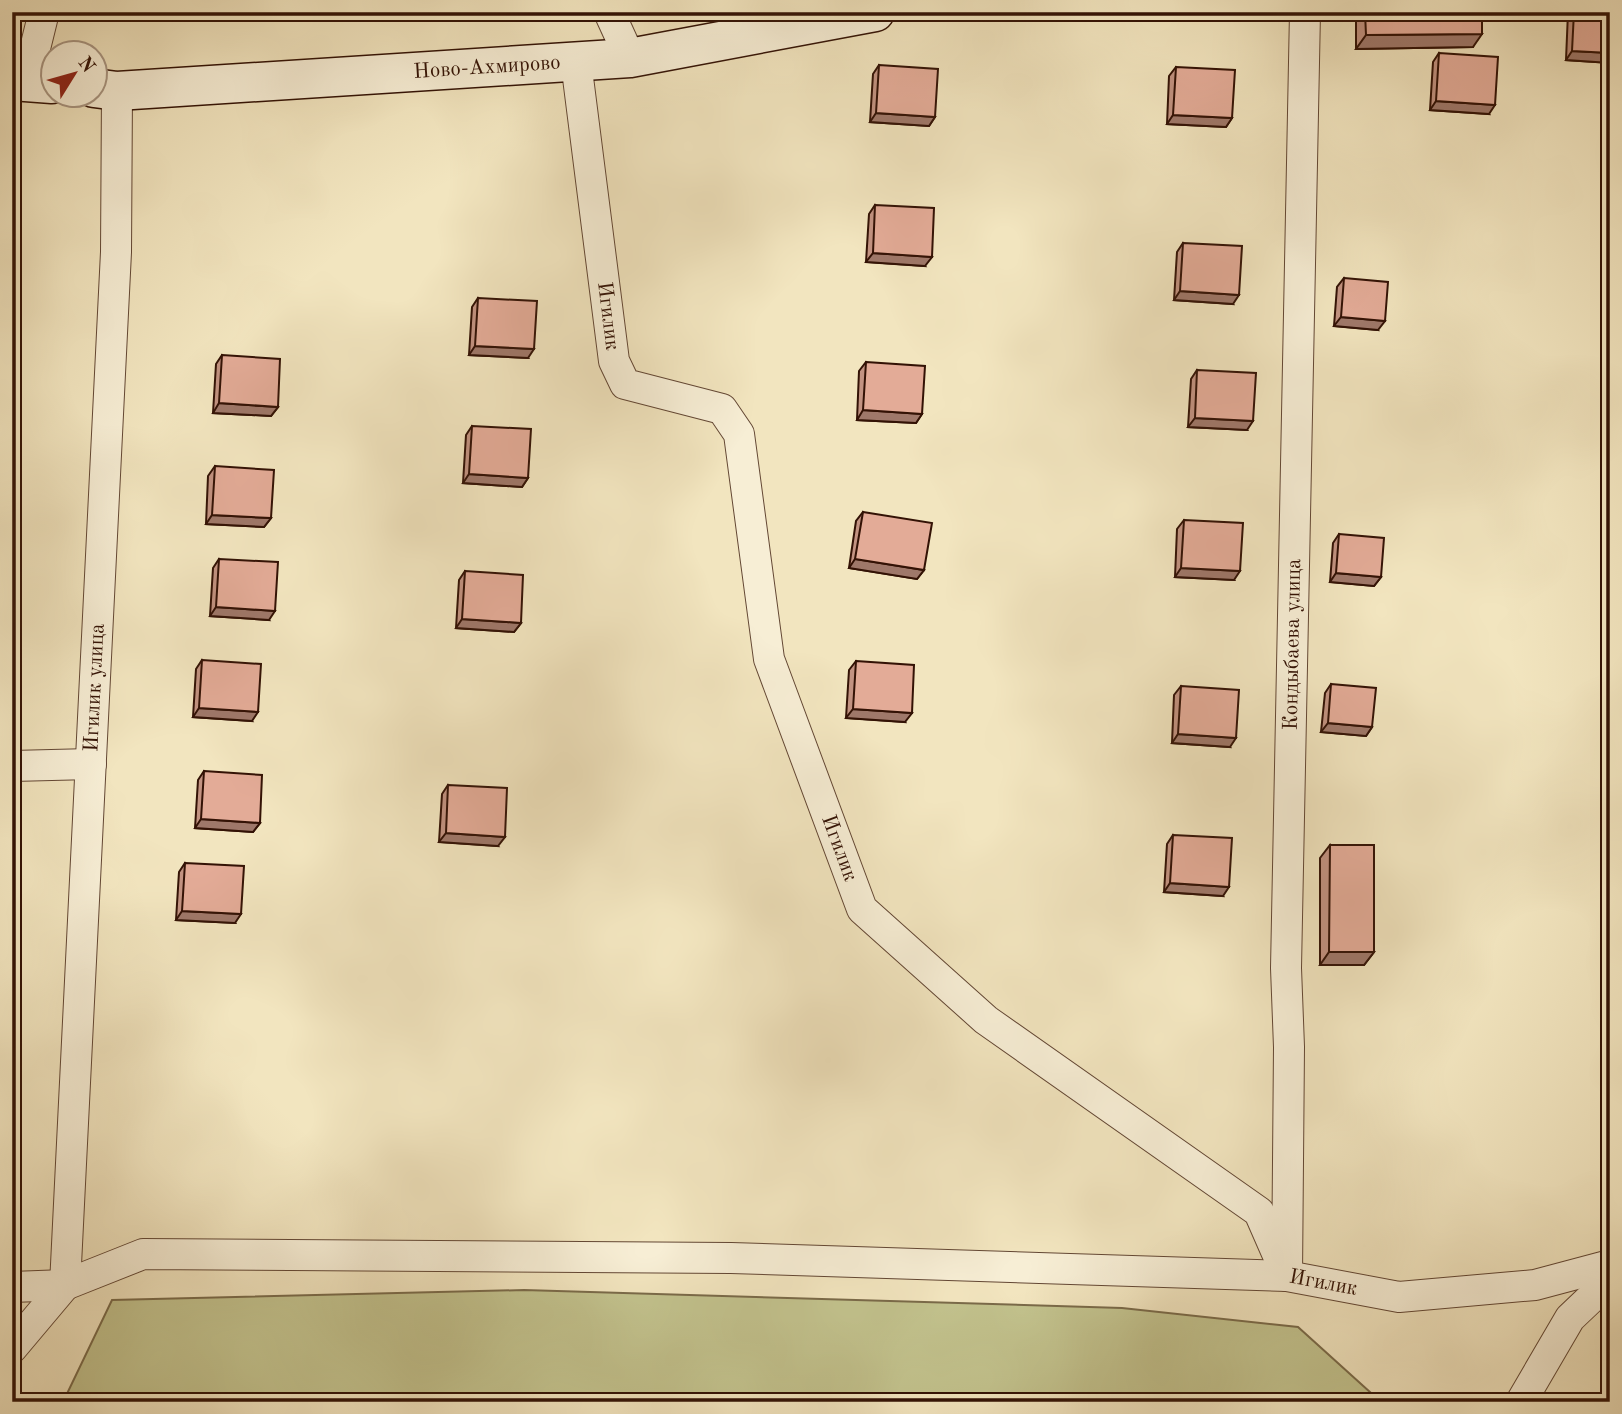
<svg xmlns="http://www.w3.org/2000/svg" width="1622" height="1414" font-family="'Old Standard TT',serif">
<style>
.green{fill:#c2c28d;stroke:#7a6a49;stroke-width:2}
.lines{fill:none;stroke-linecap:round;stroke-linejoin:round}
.street-casing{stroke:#634734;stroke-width:32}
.secondary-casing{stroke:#331205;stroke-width:41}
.street{stroke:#f7eed5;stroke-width:30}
.secondary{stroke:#f7eed5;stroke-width:38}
.wall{fill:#c39382;stroke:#331205;stroke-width:2}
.shaded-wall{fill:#9f786a;stroke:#331205;stroke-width:2}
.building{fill:#e3ab97;stroke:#331205;stroke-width:2}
.labels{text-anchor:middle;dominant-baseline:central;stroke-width:6;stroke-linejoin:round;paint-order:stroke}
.street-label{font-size:21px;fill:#331205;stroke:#f7eed5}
</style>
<rect width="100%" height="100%" fill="#f2e5bf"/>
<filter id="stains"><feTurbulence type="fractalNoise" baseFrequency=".00286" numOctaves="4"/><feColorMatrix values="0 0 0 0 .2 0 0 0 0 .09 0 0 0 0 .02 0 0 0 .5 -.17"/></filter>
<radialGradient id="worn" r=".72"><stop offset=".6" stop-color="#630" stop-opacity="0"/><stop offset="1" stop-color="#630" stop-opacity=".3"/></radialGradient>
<path class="green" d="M524,1290L1122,1308L1298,1327L1381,1402H63L112,1300Z"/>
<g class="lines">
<g class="street-casing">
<g id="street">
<path d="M609,12L630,58"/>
<path id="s1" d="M576,62L614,361L625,384L722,409L739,434L769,659L862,909L986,1020L1259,1212L1287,1276L1399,1297L1535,1285L1610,1265"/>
<path d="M27,81L44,12"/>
<path d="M12,766L91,764"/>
<path id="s2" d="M65,1285L116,252L117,91"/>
<path id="s3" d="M12,1287L65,1285L143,1254L731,1258L1287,1276L1289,1047L1286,968L1305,12"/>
<path d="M12,1348L65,1285"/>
<path d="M1521,1402L1570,1318L1610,1280"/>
</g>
</g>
<g class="secondary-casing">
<g id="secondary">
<path d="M12,81L52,84"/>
<path id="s4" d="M94,88L117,91L630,58L875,12"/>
</g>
</g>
<use href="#street" class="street"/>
<use href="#secondary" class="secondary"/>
</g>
<g class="wall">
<path d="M1356,12H1482L1473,47L1356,49Z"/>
<path d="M1568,12H1610V63L1566,60Z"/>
<path d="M1439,53L1489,114L1430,110L1433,62Z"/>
<path d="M879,65L935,117L929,126L870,122L873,74Z"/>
<path d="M1176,67L1232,118L1226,127L1167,124L1169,76Z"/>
<path d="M875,205L925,266L866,262L869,214Z"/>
<path d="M1183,243L1233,304L1174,300L1177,252Z"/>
<path d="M1344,278L1378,330L1334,326L1337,287Z"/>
<path d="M478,298L528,358L469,355L472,307Z"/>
<path d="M222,355L278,407L271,416L213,413L216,364Z"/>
<path d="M866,362L922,414L916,423L857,420L859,371Z"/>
<path d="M1197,370L1247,430L1188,427L1191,379Z"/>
<path d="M472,426L528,478L522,487L463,483L466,435Z"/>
<path d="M215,466L271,518L264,527L206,524L208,476Z"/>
<path d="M863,512L924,570L917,579L849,568L856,521Z"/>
<path d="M1184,520L1234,580L1175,577L1177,529Z"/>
<path d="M1339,534L1381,577L1374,586L1330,582L1333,543Z"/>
<path d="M219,559L269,620L210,616L213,568Z"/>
<path d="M465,571L521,623L514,632L456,628L459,580Z"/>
<path d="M202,660L252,721L193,717L196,669Z"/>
<path d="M856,661L905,722L846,718L849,670Z"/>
<path d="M1331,684L1372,727L1366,736L1321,732L1325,693Z"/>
<path d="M1181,686L1230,747L1172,743L1174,695Z"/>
<path d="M204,771L260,823L253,832L195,828L198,780Z"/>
<path d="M448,785L498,846L439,842L442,794Z"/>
<path d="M1173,835L1223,896L1164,892L1167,844Z"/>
<path d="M1330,845L1374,952L1364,965H1320V858Z"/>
<path d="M185,863L235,923L176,920L179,872Z"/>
<path d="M1610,1162V1205L1604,1204L1608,1165Z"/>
</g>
<g class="shaded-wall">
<path d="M1482,34L1473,47L1356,49L1366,35Z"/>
<path d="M1572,51L1610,53V63L1566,60Z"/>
<path d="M1436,101L1495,105L1489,114L1430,110Z"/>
<path d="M876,113L935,117L929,126L870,122Z"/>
<path d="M1173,115L1232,118L1226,127L1167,124Z"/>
<path d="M873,253L932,257L925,266L866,262Z"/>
<path d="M1180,291L1239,295L1233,304L1174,300Z"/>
<path d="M1341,317L1385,321L1378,330L1334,326Z"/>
<path d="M475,346L534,349L528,358L469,355Z"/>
<path d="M219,403L278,407L271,416L213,413Z"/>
<path d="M863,410L922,414L916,423L857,420Z"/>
<path d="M1195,418L1253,421L1247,430L1188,427Z"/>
<path d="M469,474L528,478L522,487L463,483Z"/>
<path d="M212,515L271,518L264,527L206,524Z"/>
<path d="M855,559L924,570L917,579L849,568Z"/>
<path d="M1181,568L1240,571L1234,580L1175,577Z"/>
<path d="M1336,573L1381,577L1374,586L1330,582Z"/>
<path d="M216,607L275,611L269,620L210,616Z"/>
<path d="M462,619L521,623L514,632L456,628Z"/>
<path d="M199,708L258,712L252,721L193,717Z"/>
<path d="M853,709L912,713L905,722L846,718Z"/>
<path d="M1328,723L1372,727L1366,736L1321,732Z"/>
<path d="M1178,734L1236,738L1230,747L1172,743Z"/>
<path d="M201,819L260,823L253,832L195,828Z"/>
<path d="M446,833L505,837L498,846L439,842Z"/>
<path d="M1170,883L1229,887L1223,896L1164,892Z"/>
<path d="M182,911L241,914L235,923L176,920Z"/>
<path d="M1329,952H1374L1364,965H1320Z"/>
<path d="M1610,1196V1205L1604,1204Z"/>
</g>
<g class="building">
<path d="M1365,12H1482V34L1366,35Z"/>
<path d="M1574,12H1610V53L1572,51Z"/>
<path d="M1439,53L1498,57L1495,105L1436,101Z"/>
<path d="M879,65L938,69L935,117L876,113Z"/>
<path d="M1176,67L1235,70L1232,118L1173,115Z"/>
<path d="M875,205L934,208L932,257L873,253Z"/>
<path d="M1183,243L1242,246L1239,295L1180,291Z"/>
<path d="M1344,278L1388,282L1385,321L1341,317Z"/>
<path d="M478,298L537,301L534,349L475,346Z"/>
<path d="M222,355L280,359L278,407L219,403Z"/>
<path d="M866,362L925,366L922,414L863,410Z"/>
<path d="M1197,370L1256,373L1253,421L1195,418Z"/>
<path d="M472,426L531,429L528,478L469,474Z"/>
<path d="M215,466L274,470L271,518L212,515Z"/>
<path d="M863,512L932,523L924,570L855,559Z"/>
<path d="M1184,520L1243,523L1240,571L1181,568Z"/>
<path d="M1339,534L1384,538L1381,577L1336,573Z"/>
<path d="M219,559L278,562L275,611L216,607Z"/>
<path d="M465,571L523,575L521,623L462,619Z"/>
<path d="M202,660L261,664L258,712L199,708Z"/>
<path d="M856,661L914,665L912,713L853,709Z"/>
<path d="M1331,684L1376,688L1372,727L1328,723Z"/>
<path d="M1181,686L1239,690L1236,738L1178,734Z"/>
<path d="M204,771L262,775L260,823L201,819Z"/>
<path d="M448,785L507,788L505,837L446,833Z"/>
<path d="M1173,835L1232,838L1229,887L1170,883Z"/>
<path d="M1330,845H1374V952H1329Z"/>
<path d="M185,863L244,866L241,914L182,911Z"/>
</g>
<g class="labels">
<g class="street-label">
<text stroke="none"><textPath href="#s4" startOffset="394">Ново-Ахмирово</textPath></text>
<text stroke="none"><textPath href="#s1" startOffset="256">Игилик</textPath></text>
<text stroke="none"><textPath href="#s3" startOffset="1913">Кондыбаева улица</textPath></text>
<text stroke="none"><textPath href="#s2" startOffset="598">Игилик улица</textPath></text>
<text stroke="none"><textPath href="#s1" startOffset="886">Игилик</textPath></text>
<text stroke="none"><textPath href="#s1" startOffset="1558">Игилик</textPath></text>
</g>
</g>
<rect width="1622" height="1414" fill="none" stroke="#f2e5bf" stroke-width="42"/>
<rect x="14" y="14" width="1594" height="1386" fill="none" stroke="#331205" stroke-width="3.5"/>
<rect x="21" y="21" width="1580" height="1372" fill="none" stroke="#331205" stroke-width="2"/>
<g transform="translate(74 74) rotate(53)"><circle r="33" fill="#f7eed5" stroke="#a99682" stroke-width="2"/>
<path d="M0-5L12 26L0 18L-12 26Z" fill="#8f2418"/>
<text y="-10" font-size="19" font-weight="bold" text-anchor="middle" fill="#331205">N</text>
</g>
<rect width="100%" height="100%" filter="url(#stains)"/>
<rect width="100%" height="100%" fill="url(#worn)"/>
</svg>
